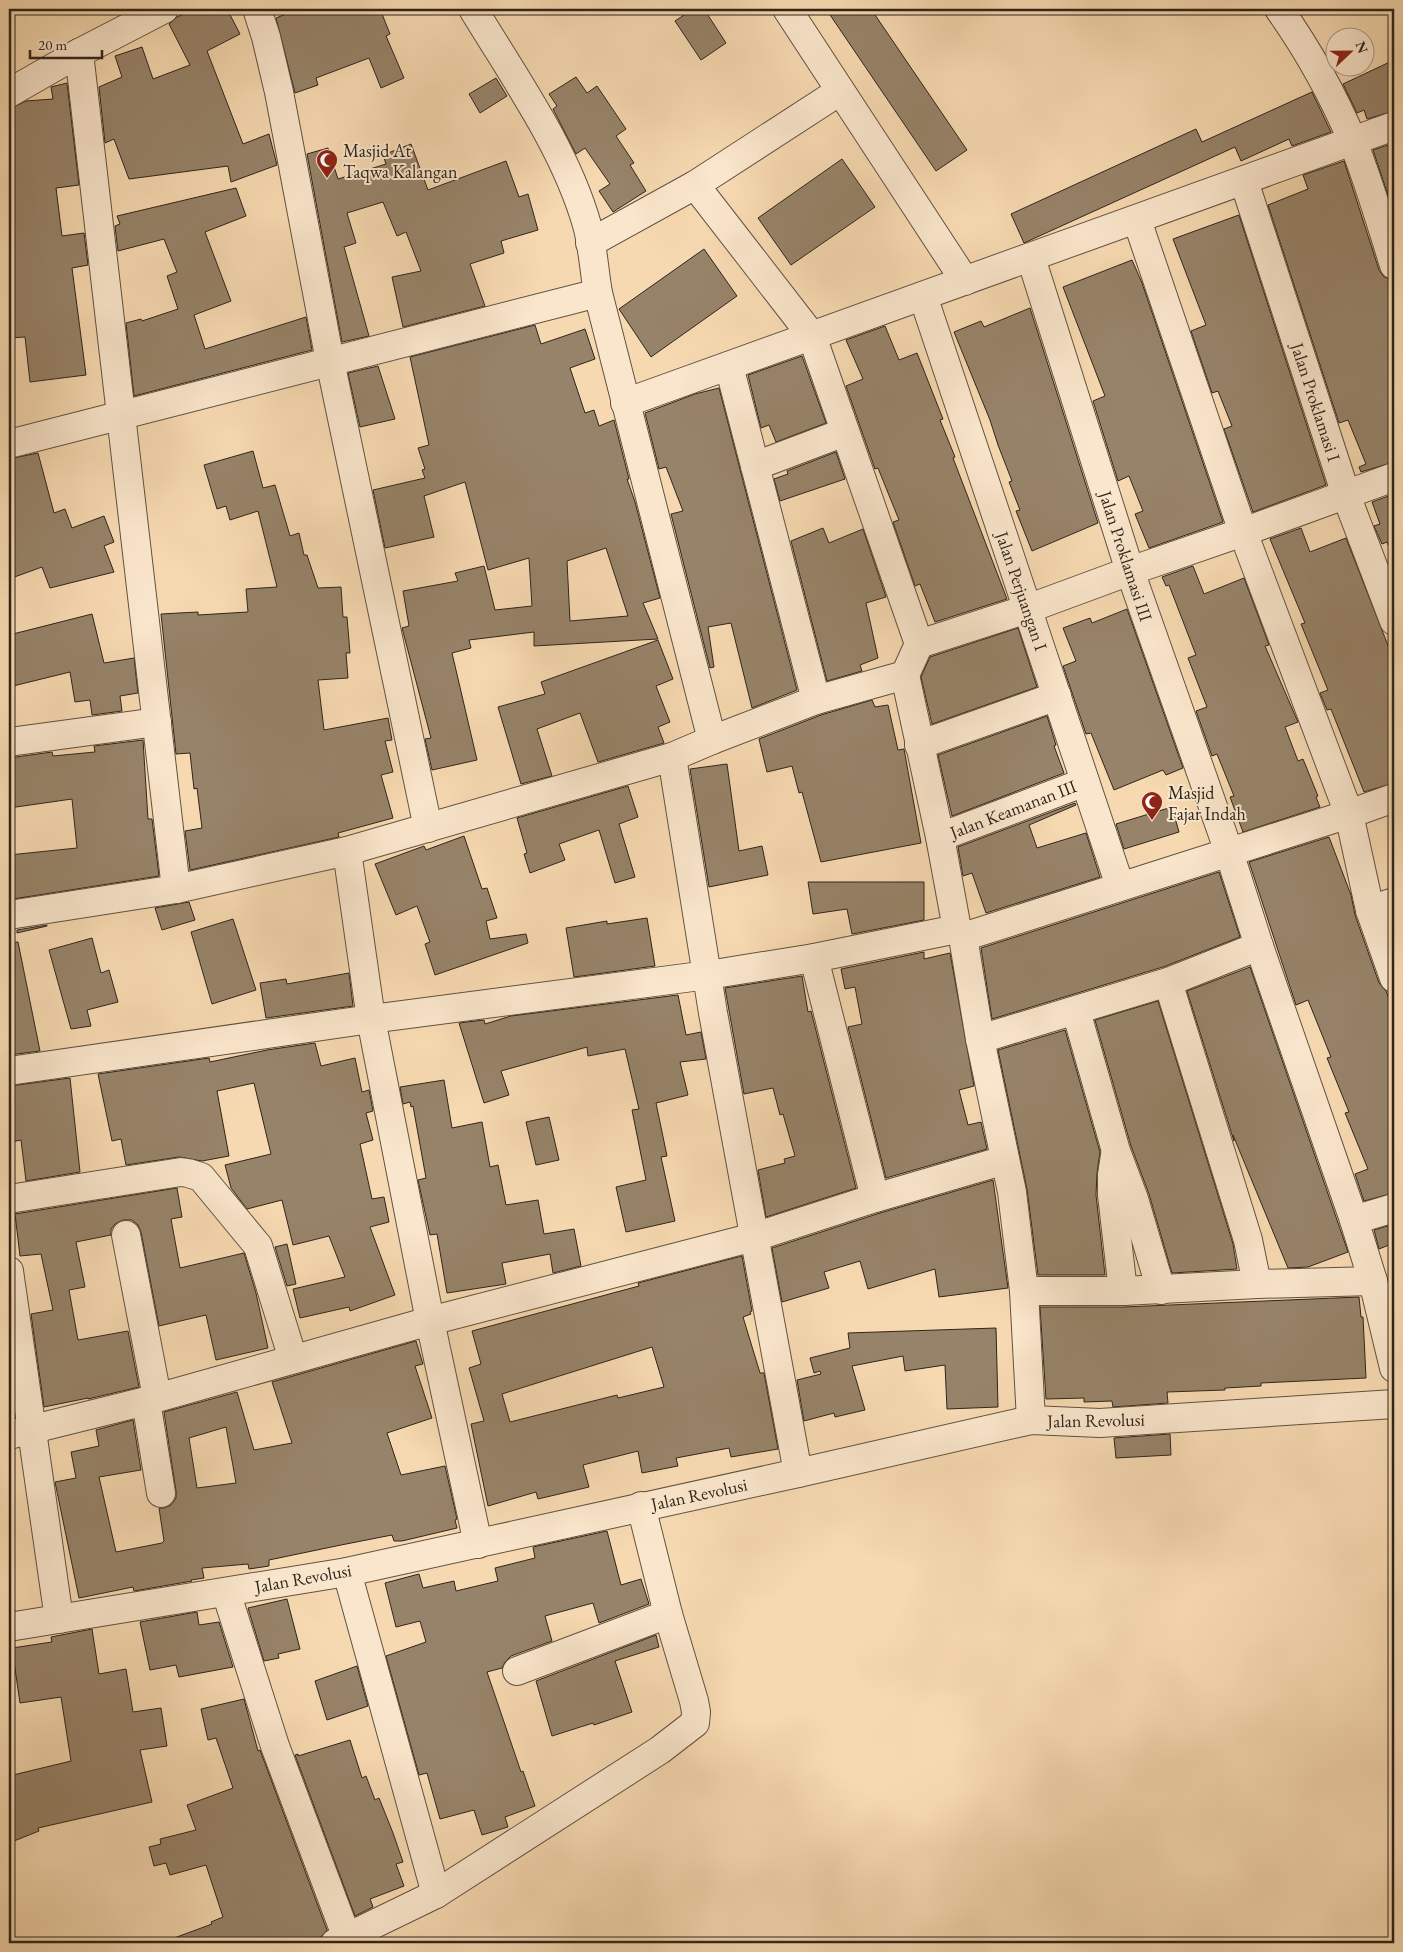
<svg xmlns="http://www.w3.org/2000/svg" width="1403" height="1952" font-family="'EB Garamond',serif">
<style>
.building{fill:#978369;stroke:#2e251c;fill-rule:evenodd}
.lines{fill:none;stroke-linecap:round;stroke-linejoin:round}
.minor-casing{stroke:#605241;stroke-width:30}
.minor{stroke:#fae6cc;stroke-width:28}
.labels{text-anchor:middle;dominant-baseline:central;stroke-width:4;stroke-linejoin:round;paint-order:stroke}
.poi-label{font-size:18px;fill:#2e251c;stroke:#fae6cc;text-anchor:start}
.street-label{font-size:18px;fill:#2e251c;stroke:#fae6cc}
</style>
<rect width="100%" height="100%" fill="#f7d9b1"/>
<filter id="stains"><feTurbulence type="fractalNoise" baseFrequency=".004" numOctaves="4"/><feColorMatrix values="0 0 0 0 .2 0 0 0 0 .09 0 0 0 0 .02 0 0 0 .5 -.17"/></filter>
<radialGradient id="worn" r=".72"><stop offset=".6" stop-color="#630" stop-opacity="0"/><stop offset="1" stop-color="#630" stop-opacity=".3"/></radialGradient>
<g class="building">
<path d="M194,9H227L240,34L207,51L243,144L269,134L277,165L231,182L228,166L129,179L114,139L105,143L99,87L122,77L115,56L142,47L153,79L190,65L169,24L177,17Z"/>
<path d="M309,9H380L390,34L386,36L404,78L381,88L369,58L316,78L318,85L295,93L276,18L291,12L292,15Z"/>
<path d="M693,9H704L726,43L701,60L675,21Z"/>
<path d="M826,9H871L967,150L936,171Z"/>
<path d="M1394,60V111L1367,119L1364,110L1357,113L1343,84Z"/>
<path d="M576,77L587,93L597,86L626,129L616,136L634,163L630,165L646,191L613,212L599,191L610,184L585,148L576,154L553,109L557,106L549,94Z"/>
<path d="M496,78L507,96L480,113L469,94Z"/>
<path d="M67,83L79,185L56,188L62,236L84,233L88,265L72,268L86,375L30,382L25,337L9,338V109L26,101L53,99L51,87Z"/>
<path d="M1312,92L1331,132L1292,146L1289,139L1241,161L1235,147L1024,243L1011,214L1196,129L1202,142Z"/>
<path d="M1394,143V213L1373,150Z"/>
<path d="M411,144L428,190L506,161L519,197L528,194L538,230L501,241L504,253L470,264L485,306L403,327L392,277L421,271L406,232L397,236L383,202L347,213L356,243L344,247L369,336L342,342L307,154L328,148L338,179L386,164L383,155Z"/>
<path d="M842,159L875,207L791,265L758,218Z"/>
<path d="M1344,161L1379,270L1384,277L1394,280V462L1361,472L1359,467L1366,464L1348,420L1339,423L1268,205L1308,189L1303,175Z"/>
<path d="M236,188L246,216L205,232L231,301L194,315L205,349L306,317L312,350L134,396L126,323L141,319L142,321L178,309L167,276L177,272L164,239L118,251L115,226L120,224L117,216Z"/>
<path d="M1239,215L1326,485L1253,512L1224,429L1232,426L1218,391L1212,393L1191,331L1206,325L1173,239Z"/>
<path d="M704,249L737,296L651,357L619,309Z"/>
<path d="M1132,260L1142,283L1223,522L1149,548L1135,514L1143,511L1129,476L1118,481L1093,401L1105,396L1063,287Z"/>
<path d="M1030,308L1098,523L1032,551L1016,511L1020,510L1009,482L1012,481L998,445L990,420L954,332L981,321L984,327Z"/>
<path d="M535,325L541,344L585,329L595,359L570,368L585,413L594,410L599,426L614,420L629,479H627L635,502L660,598L643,603L658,639L534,646V632L469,640L471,648L452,653L477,760L432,770L425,739L431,738L402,628L409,626L403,591L458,581L455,573L484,566L495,610L532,606L529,558L488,570L465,482L424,496L434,537L385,548L373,490L425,478L422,470L425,469L418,448L429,445L410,357ZM606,548L628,616L570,621L567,561Z"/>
<path d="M885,326L899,360L917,353L943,419L940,420L955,457L953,458L1007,599L935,622L920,584L915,586L893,522L899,520L878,468L875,469L846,386L863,379L846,340Z"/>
<path d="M802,356L826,423L776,442L769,425L761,428L748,375Z"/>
<path d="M378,366L395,419L360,427L348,373Z"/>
<path d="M719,388L797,690L752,708L731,623L708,627L714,667L710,668L671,514L683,511L666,467L659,469L645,413L695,394Z"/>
<path d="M253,451L263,488L275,485L290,536L299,533L304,555H307L318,588L341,587L343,617H347L350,653H346L348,678L318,680L324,730L388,718L392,740L385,741L393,772L381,775L393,818L338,833L339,837L190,870L185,831L202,828L197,788L194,789L190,753L176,754L161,614L198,612V615L248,612L246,589L277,587L258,511L230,520L226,506L217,509L204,465Z"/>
<path d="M836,452L845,479L780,501L774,479L788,474L787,471Z"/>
<path d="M38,453L54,513L65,509L72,528L104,516L114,542L104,546L114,572L50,588L42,567L9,579V459Z"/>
<path d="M1394,494V555L1392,556L1387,542L1382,544L1374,526L1380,524L1372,502Z"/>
<path d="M823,528L829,543L863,529L886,597L866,603L878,658L860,665L862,671L827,681L791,541Z"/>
<path d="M1301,528L1310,552L1346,538L1394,661V783L1364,792L1331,709L1327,710L1320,693L1328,690L1301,624L1305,623L1270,539Z"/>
<path d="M1193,566L1204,594L1244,578L1269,645L1265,646L1298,722L1285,727L1298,761L1303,759L1318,796L1316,797L1320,807L1243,832L1230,797L1234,796L1217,754L1212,756L1196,711L1207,707L1188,658L1196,655L1169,585L1166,586L1162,577Z"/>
<path d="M1127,609L1183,768L1166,775L1163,770L1114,790L1091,733L1086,734L1063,666L1076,661L1063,628L1090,618L1092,623Z"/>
<path d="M92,614L104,663L134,658L138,693L120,696L122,711L92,715L90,700L75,702L70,672L9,687V635Z"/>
<path d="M1018,628L1037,687L932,724L921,677L930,657Z"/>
<path d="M658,640L673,679L656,686L670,722L658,727L664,743L598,762L580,713L537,729L552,776L521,784L498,707L545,694L541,682Z"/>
<path d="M872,700L875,707L888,705L898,750L904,749L921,843L821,862L802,792L799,793L792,766L767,772L759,739L821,715Z"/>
<path d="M1047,716L1056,745L1054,746L1064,773L952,816L938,755Z"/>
<path d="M143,740L148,819H152L159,876L13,899L9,855L77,848L72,799L9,808V758L52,752L53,756L95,752L94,746Z"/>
<path d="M727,764L739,851L762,846L768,875L709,887L690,769Z"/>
<path d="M628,786L638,817L619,824L635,877L615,883L599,830L559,844L565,860L530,873L524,854L527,853L517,818Z"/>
<path d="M1075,803L1076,805L1029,825L1037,848L1086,833L1100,877L986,913L972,873L963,876L958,847Z"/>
<path d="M1172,807L1179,832L1124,849L1116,824Z"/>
<path d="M464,836L482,889L487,888L497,918L486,921L490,939L526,934L528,943L435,975L425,944L430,942L417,906L396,915L375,864L424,846L426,850Z"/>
<path d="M1329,837L1351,895L1355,915L1379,983L1386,991L1394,1012V1193L1364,1201L1355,1174L1368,1169L1345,1113L1349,1112L1327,1058L1331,1057L1308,1000L1296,1005L1249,862Z"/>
<path d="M1219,872L1240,937L1163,967L992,1019L981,948Z"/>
<path d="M808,882H924V920L852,934L847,909L813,914Z"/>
<path d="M189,902L195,920L162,930L155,908Z"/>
<path d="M647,918L655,966L574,977L566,928L607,921V924Z"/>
<path d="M233,919L256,990L212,1004L191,932Z"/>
<path d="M47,925V926L17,933V930Z"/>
<path d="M92,938L101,973L109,970L118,1002L87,1010L91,1026L71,1029L49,950Z"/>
<path d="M18,942L40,1051L9,1055V943Z"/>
<path d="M924,952V959L950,953L974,1086L959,1090L968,1125L981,1122L987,1149L886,1178L848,1027L862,1024L855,987L845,989L841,969Z"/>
<path d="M1250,967L1348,1252L1308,1267L1288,1268L1233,1135L1234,1141L1187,991Z"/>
<path d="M349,973L353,1006L266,1018L260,983L286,979L287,984Z"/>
<path d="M802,976L808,1012L811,1011L856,1188L766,1217L758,1170L785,1163L784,1159L795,1156L783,1114L780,1115L773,1088L744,1094L725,988Z"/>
<path d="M678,995L686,1035L701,1032L706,1059L680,1062L688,1095L656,1103L667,1156L661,1157L675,1221L626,1232L616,1187L646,1180L632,1110L639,1109L625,1049L588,1056L587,1047L501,1071L509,1095L484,1103L459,1023L484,1020L485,1024L511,1016Z"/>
<path d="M1158,1001L1233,1244L1237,1269L1172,1273L1149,1194L1131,1146L1095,1020Z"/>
<path d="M1065,1030L1100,1152L1097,1173L1096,1195L1105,1275H1038L1027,1189L998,1050Z"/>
<path d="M315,1043L321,1066L355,1058L362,1092L369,1090L373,1111L366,1113L373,1140L360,1144L372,1199L384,1197L389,1222L370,1227L395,1295L350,1311L349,1307L300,1318L293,1289L345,1277L329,1236L293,1245L282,1200L247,1209L231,1188L225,1165L271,1154L254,1083L217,1091L229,1156L202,1161L179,1157L126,1165L121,1139L112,1141L98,1074L209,1058L210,1062L267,1050Z"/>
<path d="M70,1078L80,1172L26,1181L21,1140L11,1142L9,1111H14L10,1086Z"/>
<path d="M444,1080L452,1128L482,1122L490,1167L498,1165L506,1205L538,1200L544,1234L574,1229L581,1266L553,1273L550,1254L502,1263L506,1284L447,1293L437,1234L430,1235L418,1180L426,1178L413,1106L411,1107L410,1102L403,1104L400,1087Z"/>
<path d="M549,1117L559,1160L536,1165L526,1122Z"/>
<path d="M993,1180L1008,1288L939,1297L935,1269L868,1289L860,1261L824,1272L829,1288L782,1302L772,1248L880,1213Z"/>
<path d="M177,1188L182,1217L171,1219L180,1268L244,1253L256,1293L268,1348L216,1360L206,1315L159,1326L141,1232L138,1225L132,1220H123L115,1224L111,1229V1235L76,1242L85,1287L69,1290L78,1340L128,1331L139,1387L88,1399V1398L44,1407L31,1314L53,1310L41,1254L20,1256L15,1214Z"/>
<path d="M1394,1224V1243L1379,1249L1374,1230Z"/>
<path d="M287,1244L296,1284L287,1286L275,1247Z"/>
<path d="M742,1256L752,1311L750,1312L751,1314L743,1317L760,1373H764L778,1449L731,1457L729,1448L676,1458L678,1466L642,1473L638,1451L583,1465L589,1487L538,1499L536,1492L488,1506L471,1424L484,1421L469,1368L481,1364L472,1331L639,1286L638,1283ZM652,1347L664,1387L618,1398L617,1395L510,1422L502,1394Z"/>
<path d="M1359,1297L1361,1317H1363L1366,1378L1261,1383V1386L1225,1388V1390L1167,1392L1168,1403L1113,1407L1112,1401L1084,1402V1398L1046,1399L1040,1307H1123Z"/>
<path d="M996,1328L998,1407L947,1409L945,1365L905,1371L903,1356L852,1366L865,1410L835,1417L834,1413L804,1421L797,1380L821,1374L820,1371L814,1373L810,1358L850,1348L848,1333Z"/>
<path d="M416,1341L423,1364L415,1366L432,1418L387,1433L401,1475L445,1466L457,1519L455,1520L457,1528L402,1541H394L392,1535L341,1545L269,1560V1566L249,1569L248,1564L202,1568L204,1578L191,1580L192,1581L134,1591L133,1587L79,1598L55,1482L76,1478L71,1452L99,1446L96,1430L133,1420L141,1470L99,1477L116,1552L162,1543L164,1541L159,1508H164L171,1505L176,1498V1491L164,1412L237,1392L254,1450L292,1443L272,1382ZM226,1427L236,1483L197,1488L189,1438Z"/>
<path d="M1170,1434L1171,1455L1116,1458L1114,1438Z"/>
<path d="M607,1531L621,1585L641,1579L649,1604L599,1623L593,1603L545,1616L552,1641L511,1656L505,1662L502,1668L487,1672L521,1772L523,1771L535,1806L505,1817L508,1827L482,1835L474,1810L440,1819L427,1773L419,1775L386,1656L426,1642L420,1621L396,1627L385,1583L419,1574L423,1588L454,1581L456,1591L498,1581L495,1568L535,1558L533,1547Z"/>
<path d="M287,1599L300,1649L278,1654L279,1658L264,1661L248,1608Z"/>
<path d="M197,1612L199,1625L219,1622L233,1667L179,1677L176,1665L150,1670L140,1622Z"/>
<path d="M92,1629L99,1674L126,1669L133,1712L161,1708L167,1746L140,1750L152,1802L38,1828L39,1831L9,1843V1776L71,1761L61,1697L20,1703L12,1648L52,1642L51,1637Z"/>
<path d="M656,1635L659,1647L615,1661L632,1712L594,1725L593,1723L552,1736L536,1681Z"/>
<path d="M357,1666L368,1706L327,1720L315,1681Z"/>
<path d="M244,1699L258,1751L260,1750L327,1930L321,1937L306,1943H166V1941L212,1924L211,1922L223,1917L206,1865L170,1875L166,1863L154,1866L149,1847L161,1844L160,1839L196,1830L187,1805L233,1788L216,1738L208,1740L201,1709Z"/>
<path d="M350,1740L362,1778L366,1776L375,1800L379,1798L393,1833L403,1862L396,1864L404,1886L370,1899L373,1907L355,1916L295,1755L298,1754V1756Z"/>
</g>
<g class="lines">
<g class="minor-casing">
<g id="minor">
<path d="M257,9L266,37L279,92L330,361L428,828"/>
<path d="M473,9C514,77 565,148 587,225C593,247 594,270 598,293L712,740L672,757L713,1013L798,1473"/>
<path d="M787,9L965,281"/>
<path d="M1279,9C1308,50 1333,95 1353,142C1369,182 1381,224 1394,265"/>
<path d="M79,53L176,889"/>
<path d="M9,93L79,53L164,9"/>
<path d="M1244,181L1346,495L1394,621"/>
<path d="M695,185L812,336L919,644"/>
<path d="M1137,220L1243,532L1349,814L1370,910L1394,978"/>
<path d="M590,243L695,185L840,91"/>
<path d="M1031,258L1130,571L1229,852L1259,946L1354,1220L1373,1281L1394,1368"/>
<path d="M923,296L1120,886"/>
<path d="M729,366L816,700"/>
<path d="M625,403L1394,126"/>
<path d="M9,444L598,293"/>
<path d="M755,466L845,432"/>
<path d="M905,675L919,644L1027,609L1130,571L1243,532L1394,477"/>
<path d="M712,740L816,700L905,675L940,837L957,929L963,937L980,1039L1012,1192L1024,1291L1031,1420"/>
<path d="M9,742L157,722"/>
<path d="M919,745L1057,696"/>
<path d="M940,837L1085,782"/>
<path d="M347,851L371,1019L430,1321L478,1544"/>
<path d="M1370,910L1394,902"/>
<path d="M9,915L176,889L347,851L672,757"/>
<path d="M963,937L1349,814L1394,798"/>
<path d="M814,958L875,1198"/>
<path d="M1168,982L1248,1240L1257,1284"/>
<path d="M1076,1011L1116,1151L1134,1199L1161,1290"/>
<path d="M980,1039L1168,982L1259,946"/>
<path d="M9,1071L371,1019L708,975L814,958L957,929"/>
<path d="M1115,1155L1112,1175V1195L1123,1291"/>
<path d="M9,1199L181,1172L188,1173L201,1177L258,1246L293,1359"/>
<path d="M1354,1220L1394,1208"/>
<path d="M126,1235L157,1397"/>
<path d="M9,1271L59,1619"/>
<path d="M1024,1291H1123L1257,1284L1373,1281"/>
<path d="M146,1401L161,1493"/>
<path d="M9,1435L146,1401L430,1321L754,1237L875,1198L1005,1160"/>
<path d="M347,1572L436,1894"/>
<path d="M226,1592L275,1746L347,1938"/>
<path d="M9,1627L347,1572L798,1473L1031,1420L1100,1423L1394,1404"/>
<path d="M517,1671L668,1614"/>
<path d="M335,1943L436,1894L660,1750L695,1723L696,1712L694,1701L668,1614L641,1506"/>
</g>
</g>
<use href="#minor" class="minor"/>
</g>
<defs>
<g id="mosque-pin" transform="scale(1.125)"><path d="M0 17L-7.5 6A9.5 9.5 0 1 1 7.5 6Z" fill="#8f2418" stroke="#fae6cc"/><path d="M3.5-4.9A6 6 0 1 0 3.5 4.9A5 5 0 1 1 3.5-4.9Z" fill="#fff"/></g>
</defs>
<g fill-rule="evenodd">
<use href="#mosque-pin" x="327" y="160"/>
<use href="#mosque-pin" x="1152" y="802"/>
</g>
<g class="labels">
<g class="poi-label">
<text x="343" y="150">Masjid At<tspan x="343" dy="21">Taqwa Kalangan</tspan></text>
<text x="1168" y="792">Masjid<tspan x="1168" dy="21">Fajar Indah</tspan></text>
</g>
<g class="street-label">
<text transform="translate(1316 402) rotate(72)">Jalan Proklamasi I</text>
<text transform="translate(1126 556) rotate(72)">Jalan Proklamasi III</text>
<text transform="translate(1022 591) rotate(71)">Jalan Perjuangan I</text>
<text transform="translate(1013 809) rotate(-21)">Jalan Keamanan III</text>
<text transform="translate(1096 1420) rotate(-1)">Jalan Revolusi</text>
<text transform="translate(699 1494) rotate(-12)">Jalan Revolusi</text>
<text transform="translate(303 1578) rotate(-10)">Jalan Revolusi</text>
</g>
</g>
<rect width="1403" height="1952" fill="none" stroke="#f7d9b1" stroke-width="30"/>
<rect x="10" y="10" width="1383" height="1932" fill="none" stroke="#2e251c" stroke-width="2.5"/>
<rect x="15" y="15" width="1373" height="1922" fill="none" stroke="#2e251c"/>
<g transform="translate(1350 52) rotate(68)"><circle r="24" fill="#fae6cc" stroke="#a89986"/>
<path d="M0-4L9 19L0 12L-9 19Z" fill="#8f2418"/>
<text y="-8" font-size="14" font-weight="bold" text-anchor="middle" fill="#2e251c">N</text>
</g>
<path d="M30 50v8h72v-8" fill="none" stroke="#2e251c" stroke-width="2.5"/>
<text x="38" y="50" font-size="15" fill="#2e251c" stroke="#fae6cc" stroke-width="4" paint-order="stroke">20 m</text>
<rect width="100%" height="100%" filter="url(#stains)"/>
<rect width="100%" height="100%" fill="url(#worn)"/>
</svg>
